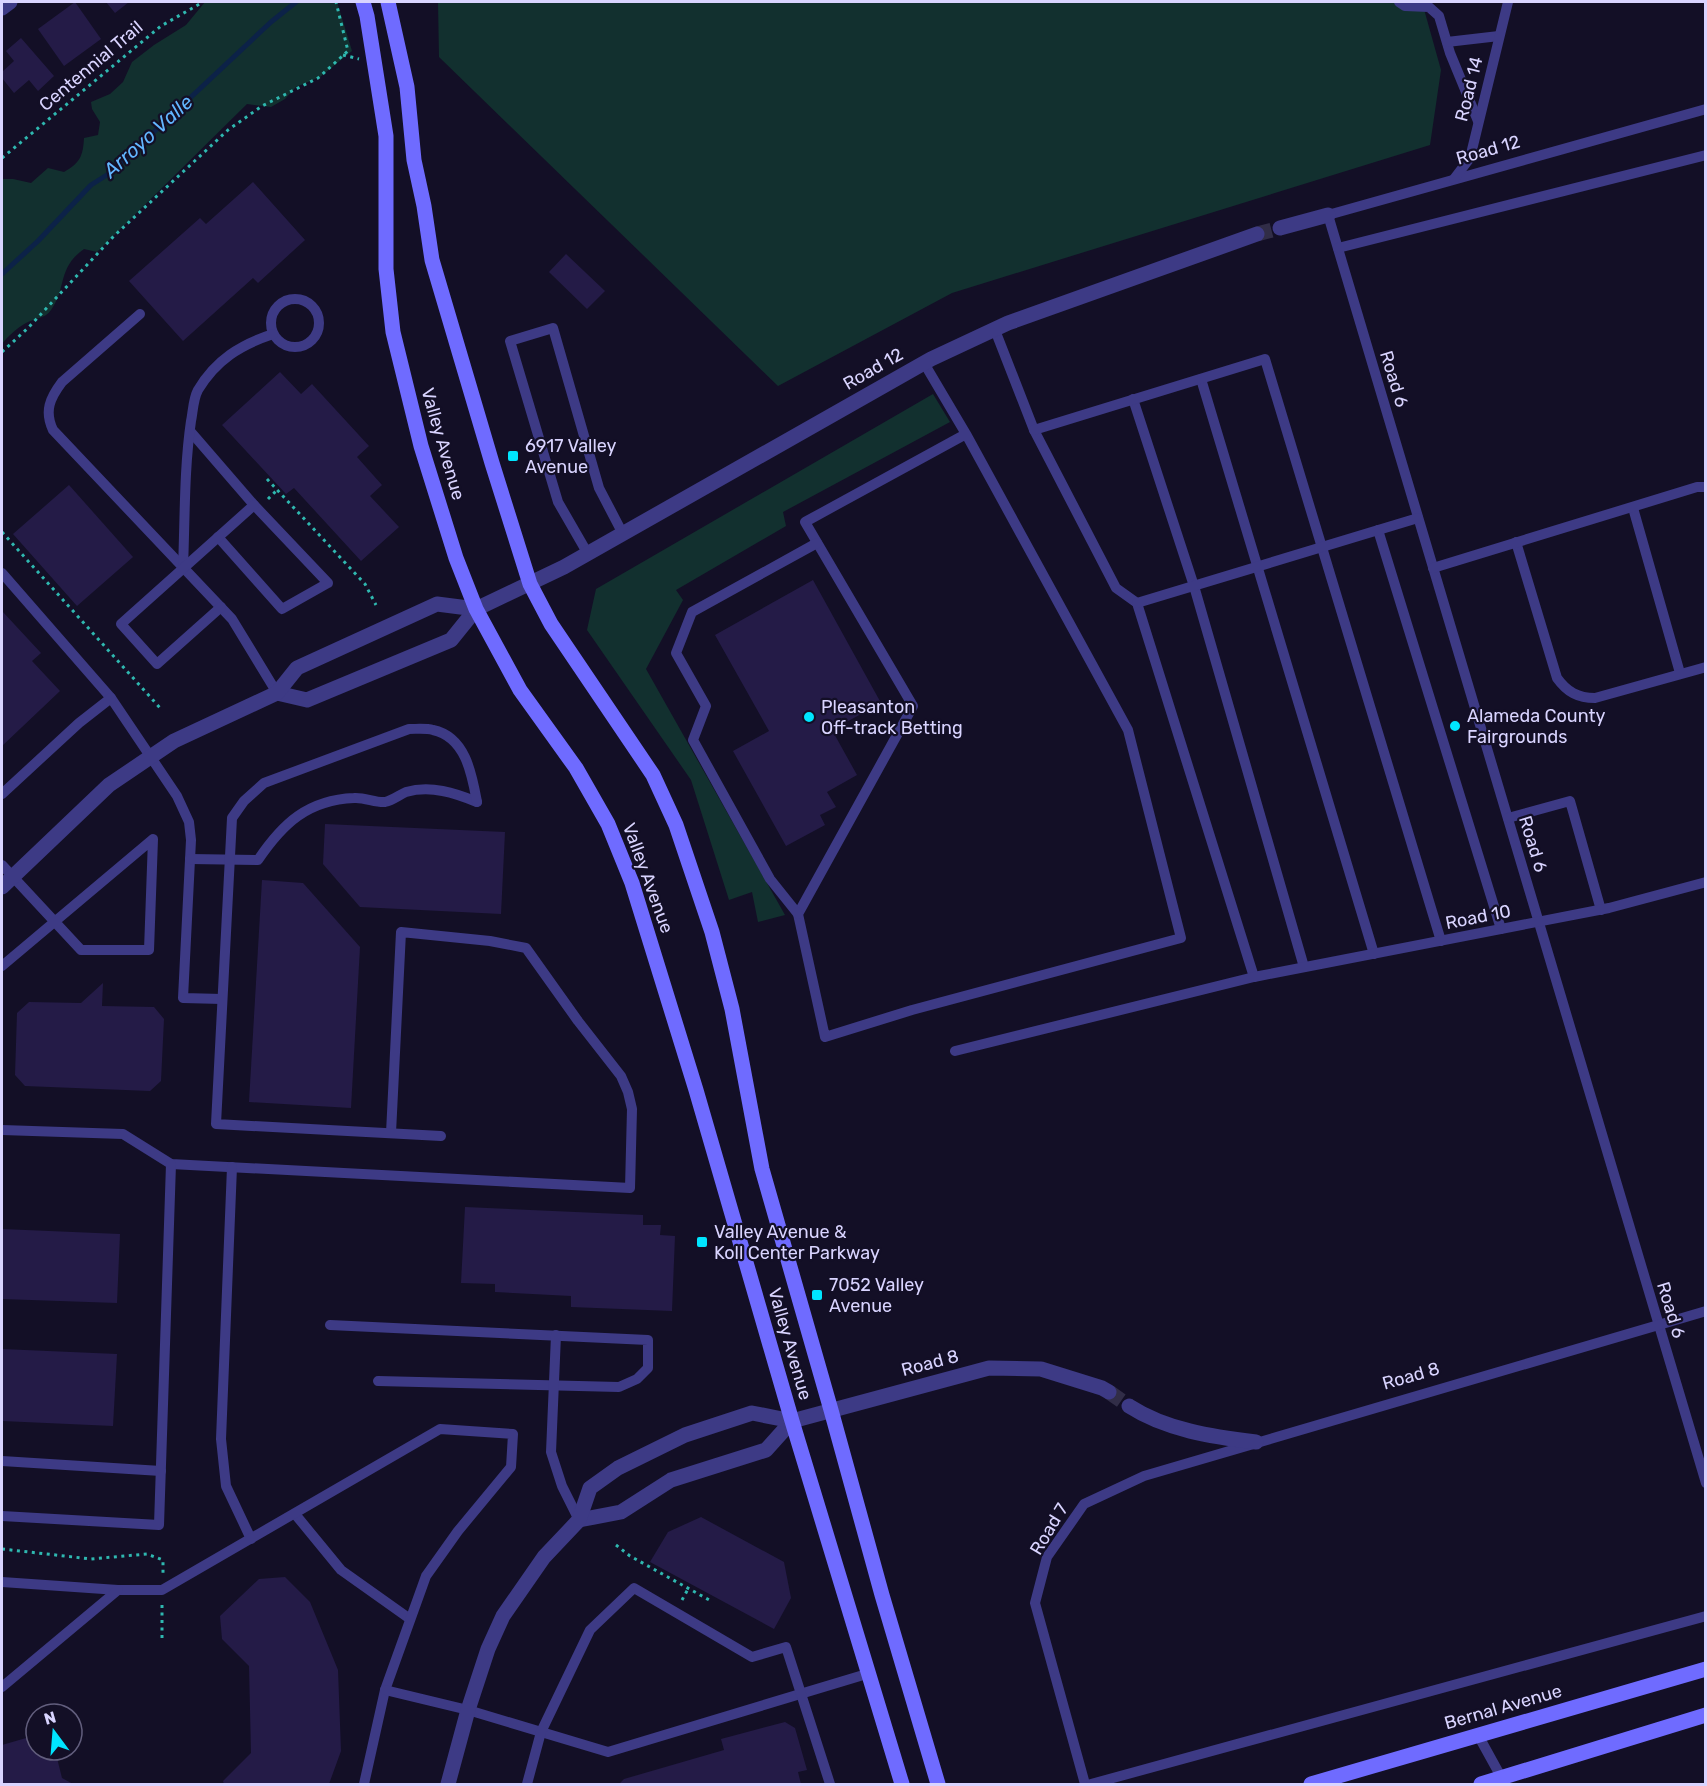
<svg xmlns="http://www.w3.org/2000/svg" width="1707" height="1786" font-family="Rubik,sans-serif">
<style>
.green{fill:#12302f}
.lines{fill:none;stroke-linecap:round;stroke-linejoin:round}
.stream{stroke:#0c2248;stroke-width:5}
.building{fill:#241b47}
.minor-tunnel{stroke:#312d47;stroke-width:15;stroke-dasharray:15 8;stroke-linecap:butt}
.path{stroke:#2fb8b0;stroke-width:3;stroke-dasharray:3 4.5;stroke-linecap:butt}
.service{stroke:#3d3a85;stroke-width:10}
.minor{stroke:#3d3a85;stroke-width:15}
.secondary{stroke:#6f6bff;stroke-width:15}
.poi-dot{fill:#00e5ff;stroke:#130f26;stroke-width:2}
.labels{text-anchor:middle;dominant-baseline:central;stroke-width:4.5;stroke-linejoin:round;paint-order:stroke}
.street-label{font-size:18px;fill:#d9d4ff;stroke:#130f26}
.poi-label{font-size:18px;fill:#d9d4ff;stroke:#130f26;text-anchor:start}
.water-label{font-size:20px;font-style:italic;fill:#62b6ff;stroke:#130f26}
</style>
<rect width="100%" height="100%" fill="#130f26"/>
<g class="green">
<path d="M205,2H337L352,51L320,77L296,87L285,99L271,107L247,104L97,252L84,249C57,268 67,288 51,310C45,319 34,318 26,323C17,328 8,336 2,344V179H13L31,183L48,168L64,172C80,163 83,156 84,138L98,135L100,122L92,109L91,102L110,94L123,82L132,62L154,45L186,25Z"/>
<path d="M438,2H1422L1441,70L1430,145L952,293L778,386L439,57Z"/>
<path d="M933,394L950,422L783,512L786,526L676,590L683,600L646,669L785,915L758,922L752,892L729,900L691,780L587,630L596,589Z"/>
</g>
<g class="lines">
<path class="stream" d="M2,274L38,241L91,185L110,173L271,22L296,2"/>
</g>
<g class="building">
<path d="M75,2L101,39L64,66L38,29Z"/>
<path d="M106,2H129L115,13Z"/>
<path d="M21,38L54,76L38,91L29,80L14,93L2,78V72L14,61L6,51Z"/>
<path d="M253,182L305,240L258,283L253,278L183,341L129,281L200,218L206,224Z"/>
<path d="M566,254L605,291L587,309L549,272Z"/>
<path d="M280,372L301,394L312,384L369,446L357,457L382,485L370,496L399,527L361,561L294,488L286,494L222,425Z"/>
<path d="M69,485L133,557L77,606L13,534Z"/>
<path d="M813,580L881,703L832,730L857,775L827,792L836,807L820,815L825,825L786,846L733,751L769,731L715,635Z"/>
<path d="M2,611L41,653L32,661L60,691L2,746Z"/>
<path d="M325,824L505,832L501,914L360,907L323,864Z"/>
<path d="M262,880L303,883L360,947L351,1108L249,1102Z"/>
<path d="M103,983L102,1006L154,1007L164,1019L161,1081L150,1091L25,1086L15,1075L17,1013L29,1002L81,1003Z"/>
<path d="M465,1207L643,1215V1225H661L660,1235L675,1236L672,1311L571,1307V1296L495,1292V1284L461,1283Z"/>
<path d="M2,1229L120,1234L117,1303L2,1299Z"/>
<path d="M2,1349L117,1354L113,1426L2,1421Z"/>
<path d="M701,1517L784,1562L791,1598L774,1629L650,1562L668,1532Z"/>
<path d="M285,1577L310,1602L338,1670L341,1751L329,1784H224L223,1781L251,1753L249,1666L222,1639L220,1616L259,1579Z"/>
<path d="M785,1722L795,1728L807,1770L798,1772L801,1784H619L624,1779L724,1750L721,1739Z"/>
<path d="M33,1736L36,1737V1750H55L62,1778L73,1784H2V1745Z"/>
</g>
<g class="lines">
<g class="minor-tunnel">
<path d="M1257,234L1280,228"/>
<path d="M1109,1392L1129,1406"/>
</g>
<g class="path">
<path d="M343,55L359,59"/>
<path d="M2,158L161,26L203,2"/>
<path d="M2,352L28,328L114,236L228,130L262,106L318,78L348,51L336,2"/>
<path d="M267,479L365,584L376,605"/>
<path d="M268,499L277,490"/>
<path d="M2,532L161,709"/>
<path d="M616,1545L630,1556L711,1601"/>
<path d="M2,1549L91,1559L147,1554L163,1560V1574"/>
<path d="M682,1600L688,1589"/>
<path d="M162,1605V1638"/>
</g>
<g class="service">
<path d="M1399,2L1405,6L1429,7L1439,16L1450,53L1478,121"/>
<path d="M1447,42L1499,36"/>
<path d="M1706,109L1328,215L1706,1483"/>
<path d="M1454,179L1470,158L1508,2"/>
<path d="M1338,248L1706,155"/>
<circle cx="295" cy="323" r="24"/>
<path d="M140,314L62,382C50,398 44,411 53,430L232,619L277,693"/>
<path d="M995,330L1034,430L1116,588L1137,603L1254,977"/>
<path d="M924,363L966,434L1128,730L1181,938L912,1010L825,1037L798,914L913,706L805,522L966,434"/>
<path d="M1201,379L1374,954"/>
<path d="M1133,399L1194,586L1304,967"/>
<path d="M1034,430L1265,359L1441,941"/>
<path d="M190,431L254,505L328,583L282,609L218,537"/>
<path d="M1633,508L1680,673"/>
<path d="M1378,530L1501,929"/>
<path d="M1516,542L1557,678C1567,692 1578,698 1595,698L1706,667"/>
<path d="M588,554L558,502L510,341L553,328L599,488L623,534"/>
<path d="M183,568C185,519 184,469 191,421C193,412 193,399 198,390C216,360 240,345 273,334"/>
<path d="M1433,568L1697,487H1706"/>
<path d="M2,573L111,698L177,796L189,822L191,840L183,998L222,999"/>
<path d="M1137,603L1418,518"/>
<path d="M221,607L157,664L121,624L254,505"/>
<path d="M2,794L79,723L111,698"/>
<path d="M1508,818L1570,801L1601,910"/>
<path d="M190,859L258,860C283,823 308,800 354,798C364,797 376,803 385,802C393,800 399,795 406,792C431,785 455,793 477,802"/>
<path d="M2,865L81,950H149L153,839L2,966"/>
<path d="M798,914L770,879L693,740L706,706L676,653L692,612L817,543"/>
<path d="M955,1051L1254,977L1609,908L1706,882"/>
<path d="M2,1130L123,1134L171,1164L630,1188L632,1109L628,1092L621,1076L578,1021L526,948L490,941L401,932L391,1133"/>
<path d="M441,1136L216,1124L232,818L244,801L264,783L409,729C417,729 426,728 433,730C466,737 472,775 477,802"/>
<path d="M232,1167L221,1439L226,1486L251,1539"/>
<path d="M330,1325L648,1340V1368L637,1379L619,1387L378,1381"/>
<path d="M556,1335L551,1452L562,1486L579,1520"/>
<path d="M2,1461L161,1471"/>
<path d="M295,1514L341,1570L410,1619"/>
<path d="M2,1516L159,1525L171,1164"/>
<path d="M2,1582L118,1590H162L440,1429L513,1434L511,1467L458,1531L426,1576L385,1690L364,1784"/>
<path d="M2,1687L118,1590"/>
<path d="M385,1690L468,1710L608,1752L870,1673"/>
<path d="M1478,1735L1505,1784"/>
<path d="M527,1784L541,1732L590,1630L634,1588L752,1657L786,1647L830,1784"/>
<path d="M1085,1784L1035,1603L1047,1557L1084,1504L1144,1476L1706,1311"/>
<path d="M1091,1784L1706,1616"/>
</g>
<g class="minor">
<path d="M2,8L10,2"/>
<path d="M1280,228L1328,215"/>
<path d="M277,693L307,700L451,640L476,609L564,567L931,359L1008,323L1257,234"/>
<path d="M2,887L109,785L174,741L277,693L297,668L437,604L476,609"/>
<path d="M1129,1406C1166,1430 1213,1437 1256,1442"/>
<path d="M579,1520L621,1512L671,1480L766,1450L792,1421"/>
<path d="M448,1784L468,1710L488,1649L503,1616L544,1557L579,1520L590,1488L618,1468L685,1435L752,1413L792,1421L989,1368L1041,1369L1102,1388L1109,1392"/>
</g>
<g class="secondary">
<path d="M363,2L367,16L386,136V269L393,332L421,446L456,558L476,609L520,690L576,768L608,824L632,883L696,1090L792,1421L902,1784"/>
<path d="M388,2L407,87L414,160L424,206L432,260L492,463L530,584L551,624L653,775L676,825L712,932L732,1009L762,1169L831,1410L882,1595L938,1784"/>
<path d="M1311,1784L1706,1669"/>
<path d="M1481,1784L1706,1715"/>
</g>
</g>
<g class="poi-dot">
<rect x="507" y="450" width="12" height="12" rx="3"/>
<circle cx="809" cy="717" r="6"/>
<circle cx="1455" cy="726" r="6"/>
<rect x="696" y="1236" width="12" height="12" rx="3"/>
<rect x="811" y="1289" width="12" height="12" rx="3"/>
</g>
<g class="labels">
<g class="street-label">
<text transform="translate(91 66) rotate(-40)">Centennial Trail</text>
<text transform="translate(1469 89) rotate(-76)">Road 14</text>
<text transform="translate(1488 150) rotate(-16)">Road 12</text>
<text transform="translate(873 369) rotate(-30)">Road 12</text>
<text transform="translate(1394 379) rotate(73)">Road 6</text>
<text transform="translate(443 444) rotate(74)">Valley Avenue</text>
<text transform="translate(1533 844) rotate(73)">Road 6</text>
<text transform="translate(648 878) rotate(70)">Valley Avenue</text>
<text transform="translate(1478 917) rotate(-11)">Road 10</text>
<text transform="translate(1671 1310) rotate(73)">Road 6</text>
<text transform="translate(790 1344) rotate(74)">Valley Avenue</text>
<text transform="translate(930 1363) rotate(-15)">Road 8</text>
<text transform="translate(1411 1376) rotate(-16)">Road 8</text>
<text transform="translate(1049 1529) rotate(-59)">Road 7</text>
<text transform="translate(1503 1707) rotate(-16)">Bernal Avenue</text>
</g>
<g class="poi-label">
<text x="525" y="446">6917 Valley<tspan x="525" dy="21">Avenue</tspan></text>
<text x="821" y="707">Pleasanton<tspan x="821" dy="21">Off-track Betting</tspan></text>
<text x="1467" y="716">Alameda County<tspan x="1467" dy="21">Fairgrounds</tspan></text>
<text x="714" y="1232">Valley Avenue &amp;<tspan x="714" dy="21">Koll Center Parkway</tspan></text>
<text x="829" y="1285">7052 Valley<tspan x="829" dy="21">Avenue</tspan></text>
</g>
<g class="water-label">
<text transform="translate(148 136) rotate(-42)">Arroyo Valle</text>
</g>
</g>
<rect width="1707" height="1786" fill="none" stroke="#d9d4ff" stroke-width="6"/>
<g transform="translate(54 1732) rotate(344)"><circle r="28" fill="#130f26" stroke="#625e7d" stroke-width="1.5"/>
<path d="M0-4.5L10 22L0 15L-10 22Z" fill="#00e5ff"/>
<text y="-9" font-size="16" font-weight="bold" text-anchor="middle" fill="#d9d4ff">N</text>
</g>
</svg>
